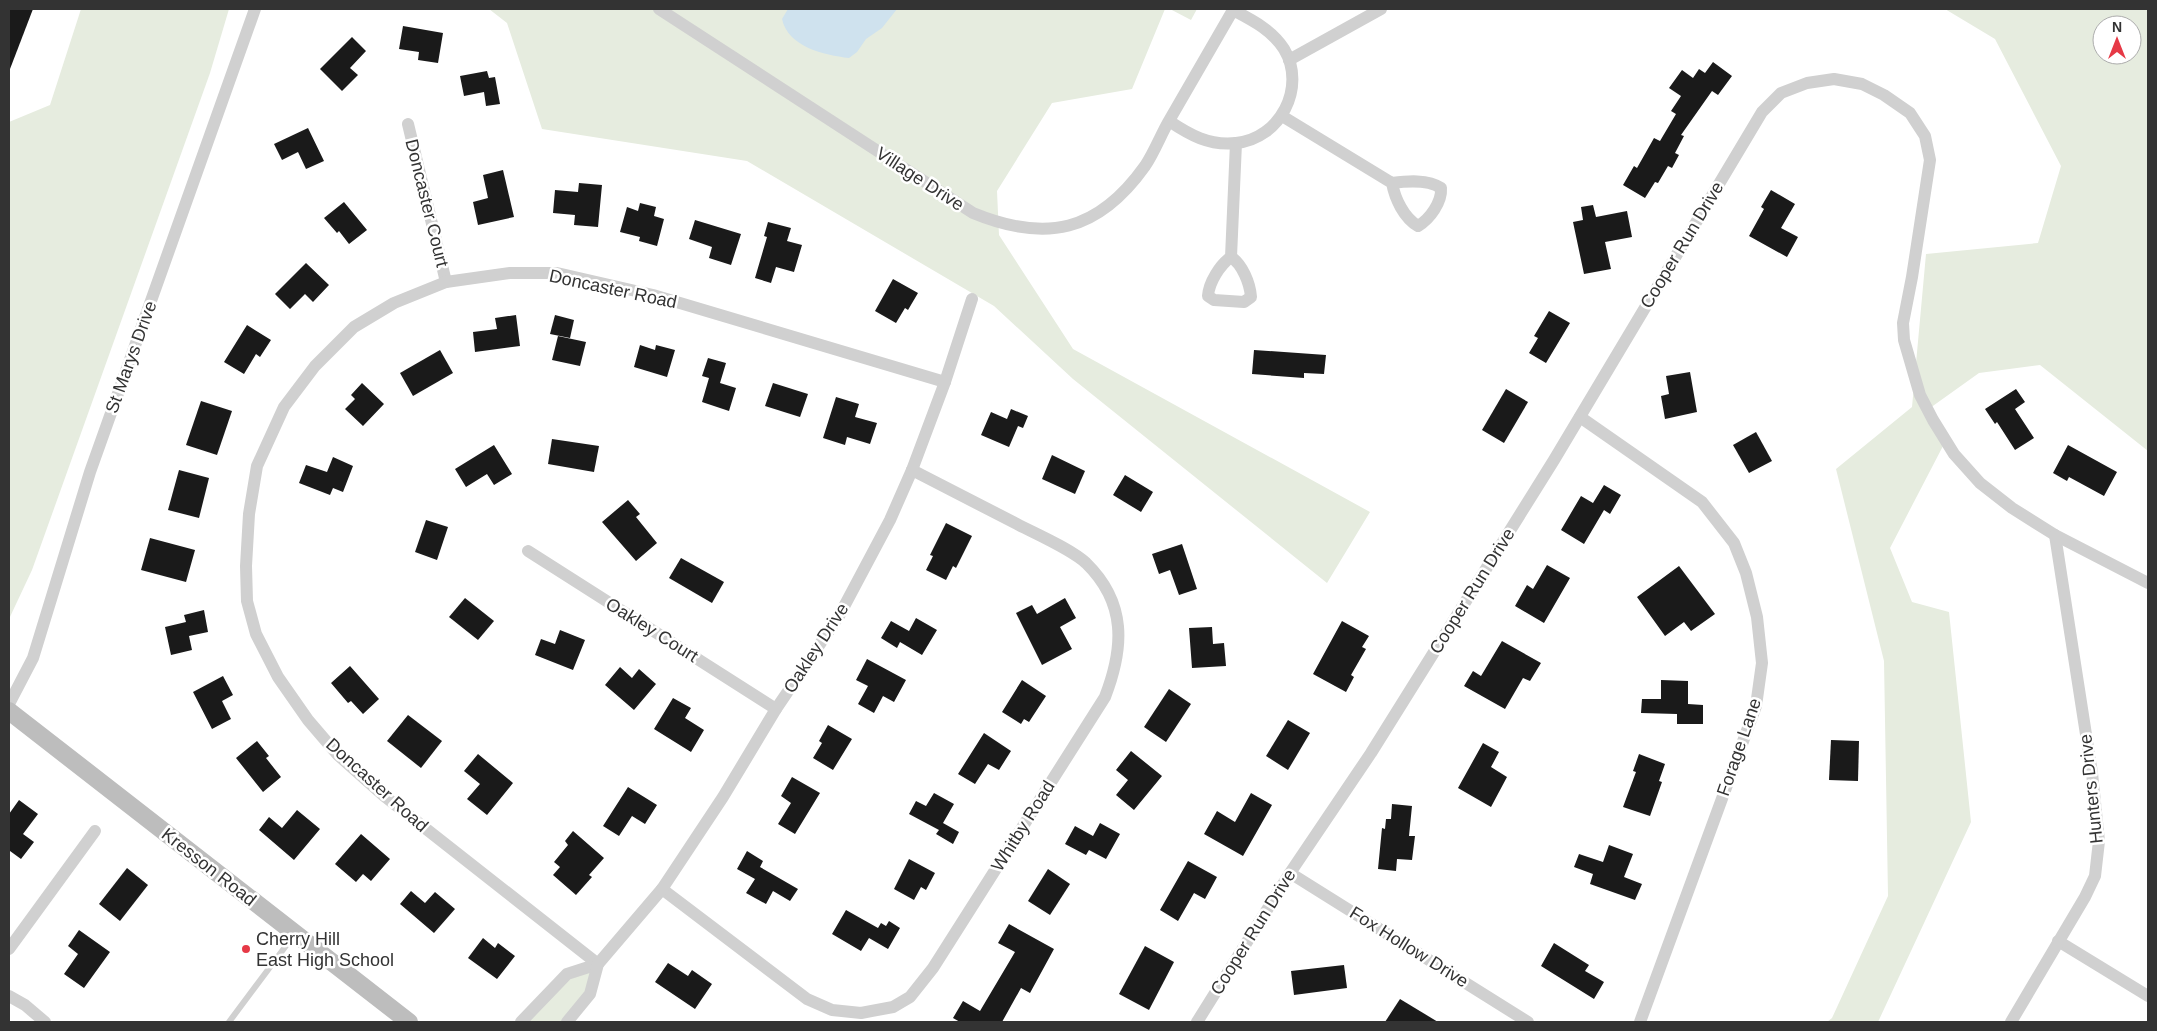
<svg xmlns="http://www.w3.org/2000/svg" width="2157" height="1031" font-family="Arial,sans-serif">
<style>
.green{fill:#e6ecdf;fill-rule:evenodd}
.water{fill:#cfe2ee}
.building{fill:#1a1a1a}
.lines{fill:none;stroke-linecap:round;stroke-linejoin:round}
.lane{stroke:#d0d0d0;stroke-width:6}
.street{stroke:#d0d0d0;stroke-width:12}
.secondary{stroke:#bdbdbd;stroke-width:18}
.poi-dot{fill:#e63946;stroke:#fff;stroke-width:2}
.labels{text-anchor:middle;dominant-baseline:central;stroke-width:5;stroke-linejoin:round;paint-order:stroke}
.street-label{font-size:18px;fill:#333;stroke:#fff}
.poi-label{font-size:18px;fill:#333;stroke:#fff;text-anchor:start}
</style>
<rect width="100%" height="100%" fill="#fff"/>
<g class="green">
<path d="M81,9H229L210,73L32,570L9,619V122L50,105Z"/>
<path d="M489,9H1165L1132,89L1052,103L997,191L999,235L1073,349L1370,512L1327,583L1073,379L994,306L747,161L542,129L507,23Z"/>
<path d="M1170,9H1197L1191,20Z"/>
<path d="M1945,9H2148V451L2040,365L1979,373L1930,408L1943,446L1890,548L1912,602L1949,612L1971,822L1878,1022H1827L1832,1018L1888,896L1884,661L1836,469L1912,407L1926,254L2038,243L2061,166L1995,39ZM2102,25H2132V55H2102Z"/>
<path d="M598,964L590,994L567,1022H521L567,974Z"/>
</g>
<path class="water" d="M788,9H897L882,28L866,39L857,52L849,58C824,55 788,47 782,19Z"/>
<g class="building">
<path d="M9,9H33L10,69L9,68Z"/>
<path d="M403,26L443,33L438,63L418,60L419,52L399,49Z"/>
<path d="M352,37L366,51L350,68L358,75L342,91L320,69Z"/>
<path d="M1713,62L1732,76L1718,95L1712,91L1681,135L1684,136L1675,153L1679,155L1672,168L1668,166L1658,183L1655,182L1645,198L1623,185L1634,166L1637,168L1654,138L1660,141L1676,114L1671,111L1681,96L1669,88L1682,70L1693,78L1699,69L1705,73Z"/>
<path d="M487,71L489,78L495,77L500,104L486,106L484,92L464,96L460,76Z"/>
<path d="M308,128L324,161L306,169L298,152L282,160L274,144Z"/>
<path d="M503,170L514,217L478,225L473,202L488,198L483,175Z"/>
<path d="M579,183L602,185L598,227L574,225L575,215L553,213L555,190L578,192Z"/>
<path d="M1771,190L1795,204L1781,228L1798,237L1787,257L1749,236L1764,209L1761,207Z"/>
<path d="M344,202L367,230L349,244L339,231L337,233L324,218Z"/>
<path d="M640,203L656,207L654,216L664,219L657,246L639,241L640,237L620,232L627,207L638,211Z"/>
<path d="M1593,205L1596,217L1627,211L1632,237L1605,242L1611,269L1584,274L1573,222L1583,220L1581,207Z"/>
<path d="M695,220L741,234L731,265L709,258L712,247L689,239Z"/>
<path d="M768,222L791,228L787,241L802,245L794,272L776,267L771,283L755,278L767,237L764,236Z"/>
<path d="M306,263L329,285L313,302L305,294L290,309L275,294Z"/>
<path d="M893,279L918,293L908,310L905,308L896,323L875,311Z"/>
<path d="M1549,311L1570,323L1546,363L1529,353L1538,338L1534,336Z"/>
<path d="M516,315L520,346L475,352L473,332L497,329L495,318Z"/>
<path d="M555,315L574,320L570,338L550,334Z"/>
<path d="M247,325L271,340L260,357L256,354L244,374L224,362Z"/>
<path d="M558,336L586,342L580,366L552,360Z"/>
<path d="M640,345L655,350L656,345L675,350L667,377L634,367Z"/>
<path d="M440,350L453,373L413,396L400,373Z"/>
<path d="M1254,350L1326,355L1324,374L1304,373V378L1252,374Z"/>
<path d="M708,358L726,363L720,383L736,388L729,411L702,402L709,378L702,376Z"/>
<path d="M1690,372L1697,412L1665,419L1661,396L1669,394L1666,376Z"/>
<path d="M362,383L384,404L363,426L345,409L355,399L351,395Z"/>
<path d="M773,383L808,394L800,417L765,406Z"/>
<path d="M1506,389L1528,402L1504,443L1482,430Z"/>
<path d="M2016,389L2025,402L2015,409L2034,438L2015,450L1997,422L1995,424L1985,409Z"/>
<path d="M836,397L859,404L855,417L877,423L870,444L847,437L845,445L823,438Z"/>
<path d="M201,401L232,411L217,455L186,445Z"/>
<path d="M1011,409L1028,416L1023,428L1018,426L1009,447L981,435L991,412L1007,419Z"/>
<path d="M1756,432L1772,461L1749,473L1733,445Z"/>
<path d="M552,439L599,446L594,472L548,464Z"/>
<path d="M494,445L512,474L494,485L487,474L466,487L455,469Z"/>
<path d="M2068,445L2117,472L2104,496L2069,477L2067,481L2053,473Z"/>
<path d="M1052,455L1085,471L1075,494L1042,479Z"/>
<path d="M333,457L353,466L343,492L333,488L330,495L299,483L306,465L327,472Z"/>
<path d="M179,470L209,478L199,518L168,510Z"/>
<path d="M1125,475L1153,492L1141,512L1113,495Z"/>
<path d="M1604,485L1621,495L1610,514L1604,510L1584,544L1561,530L1581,496L1593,503Z"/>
<path d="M628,500L640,514L636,517L657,543L636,561L602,522Z"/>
<path d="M426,520L448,527L437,560L415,552Z"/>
<path d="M946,523L972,536L956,568L953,566L946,580L926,570L933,556L930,555Z"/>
<path d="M150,538L195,550L186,582L141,570Z"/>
<path d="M1182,544L1197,589L1179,595L1170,570L1159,574L1152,554Z"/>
<path d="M681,558L724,582L712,603L669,578Z"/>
<path d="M1547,565L1570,578L1544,623L1515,606L1527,585L1533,589Z"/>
<path d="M1679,566L1715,614L1691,631L1684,622L1665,636L1637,597Z"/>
<path d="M465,598L494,621L478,640L449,617Z"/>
<path d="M1065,598L1076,618L1060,627L1072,649L1042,665L1016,613L1032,605L1037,614Z"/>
<path d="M204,610L208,632L189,636L192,650L171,655L165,627L186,622L184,615Z"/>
<path d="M916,618L937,630L922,655L900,642L897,648L881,638L891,621L909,631Z"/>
<path d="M1342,621L1369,636L1362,647L1366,649L1351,675L1354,677L1346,692L1313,674Z"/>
<path d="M1212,627L1213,644L1224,643L1226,666L1192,668L1189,628Z"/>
<path d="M560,630L585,640L573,670L535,655L541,639L555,644Z"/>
<path d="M1502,641L1541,663L1530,681L1523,678L1505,709L1464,686L1473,671L1481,676Z"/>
<path d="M867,659L906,680L894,702L883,696L874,713L858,704L868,686L856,680Z"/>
<path d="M350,666L379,699L363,714L351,701L348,703L331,683Z"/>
<path d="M620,667L632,678L639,669L656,684L634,710L605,685Z"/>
<path d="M223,676L233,695L222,701L231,719L212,729L193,692Z"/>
<path d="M1022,680L1046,696L1029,722L1024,719L1021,724L1002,712Z"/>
<path d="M1661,680L1688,681V704L1703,705V724H1677V714L1641,713L1642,699H1661Z"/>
<path d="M1169,689L1191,704L1166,742L1144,727Z"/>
<path d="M673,698L691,708L685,718L704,730L691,752L654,729Z"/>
<path d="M408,715L442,741L421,768L387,741Z"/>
<path d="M1288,720L1310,733L1288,770L1266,756Z"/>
<path d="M828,725L852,739L833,770L813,758L822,743L819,741Z"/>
<path d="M984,733L1011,751L999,770L988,764L975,784L958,774Z"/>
<path d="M1831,740L1859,741L1858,781L1829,780Z"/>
<path d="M257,741L269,756L266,758L281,777L263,792L236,758Z"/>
<path d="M1483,743L1499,752L1491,767L1507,777L1491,807L1458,788Z"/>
<path d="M1131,751L1162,776L1134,810L1116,795L1128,780L1116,770Z"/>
<path d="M478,754L513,783L487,815L467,799L480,784L464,771Z"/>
<path d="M1639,754L1665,764L1659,781L1662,782L1650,816L1623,807L1636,772L1633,771Z"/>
<path d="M792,777L820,793L795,834L778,824L791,803L781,796Z"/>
<path d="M628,787L657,805L645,824L632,816L619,836L603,826Z"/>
<path d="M934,793L954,804L943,823L959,832L953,844L936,834L939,830L909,814L916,801L926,806Z"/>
<path d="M1251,793L1272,805L1243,856L1204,834L1217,811L1235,822Z"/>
<path d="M19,800L38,814L23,834L34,842L21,859L10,851L9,853V814Z"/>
<path d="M1392,804L1412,806L1409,836H1415L1412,860L1397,859L1396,871L1378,869L1382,828L1385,829L1386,819H1391Z"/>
<path d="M297,810L320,829L294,860L259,830L269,817L282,828Z"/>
<path d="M1100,823L1120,834L1106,859L1089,850L1086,855L1065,844L1075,826L1093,836Z"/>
<path d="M573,831L604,858L589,875L592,877L576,895L553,875L560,867L554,862L568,845L565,841Z"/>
<path d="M361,834L390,859L371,881L363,874L356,882L335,864Z"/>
<path d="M1609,845L1633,854L1624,877L1642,884L1635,900L1590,884L1593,874L1574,867L1579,854L1603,862Z"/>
<path d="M747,851L763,861L760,867L798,889L790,901L773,891L766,904L746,893L755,879L737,869Z"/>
<path d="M909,859L935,873L926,890L921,887L914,900L894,889Z"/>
<path d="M1188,861L1217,877L1205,899L1194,893L1178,921L1160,910Z"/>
<path d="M127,868L148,885L120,921L99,904Z"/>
<path d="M1048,869L1070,884L1050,915L1028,901Z"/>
<path d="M411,891L425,903L435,892L455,909L434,933L400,904Z"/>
<path d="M846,910L878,928L881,923L886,926L889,921L900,928L888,949L869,938L861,951L832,934Z"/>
<path d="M1009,924L1054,949L1030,993L1021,988L1002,1022H960L953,1018L963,1001L980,1011L1015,952L998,943Z"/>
<path d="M79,930L110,952L84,988L64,974L78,954L68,946Z"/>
<path d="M483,938L495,948L498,943L515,956L497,979L468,958Z"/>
<path d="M1554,943L1589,965L1585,971L1604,982L1594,999L1541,966Z"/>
<path d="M1145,946L1174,962L1149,1010L1119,994Z"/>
<path d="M668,963L688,976L692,970L712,984L695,1009L655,982Z"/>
<path d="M1344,965L1347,988L1294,995L1291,971Z"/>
<path d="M1400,999L1438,1022H1385Z"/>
</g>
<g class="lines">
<path class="lane" d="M229,1022L294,935"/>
<g class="street">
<path d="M659,9L973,213C1046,243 1098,232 1145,166C1155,151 1161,134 1170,119C1191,82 1212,46 1233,10C1252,20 1272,30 1284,49C1307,87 1280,139 1236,143C1209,146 1190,135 1169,121"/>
<path d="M1289,60L1381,9"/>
<path d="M1282,116L1392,183C1395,199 1404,218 1418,226C1430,219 1442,202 1441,188C1428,179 1407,181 1392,183"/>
<path d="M408,124L446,282"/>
<path d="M1231,257C1242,264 1250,283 1251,297L1244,302L1214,300L1208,296C1209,282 1220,265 1231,257L1236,143"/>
<path d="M1580,417L1702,502L1734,543L1746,573L1757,617L1762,663L1756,706L1640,1022"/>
<path d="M528,551L776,709"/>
<path d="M9,704L33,658L90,472L255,9"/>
<path d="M1290,873L1528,1022"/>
<path d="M662,889L807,999L832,1010L861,1013L893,1007L910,997L933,968L1105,697C1124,648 1127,603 1086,563C1071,549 1036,534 1017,524C982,506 947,488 912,470"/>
<path d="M2058,941L2148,996"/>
<path d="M9,949L95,831"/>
<path d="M598,964L383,795L338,755L308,720L278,677L256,634L247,601L246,566L249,514L257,466L284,407L315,366L354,327L394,303L446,282L510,273H557L653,295L945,382"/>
<path d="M9,996L25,1005L45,1022"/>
<path d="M521,1022L567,974L598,964"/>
<path d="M567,1022L590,994L598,964L662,889L723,797L776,709L839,616L890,520L912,470L945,382L972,299"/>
<path d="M1197,1022L1290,873L1371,753L1554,460L1762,112L1781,93L1807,83L1834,79L1862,84L1884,95L1910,113L1925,136L1930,160L1912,277L1903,323L1904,340L1920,395L1933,420L1954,454L1980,483L2012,508L2055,535L2148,583"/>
<path d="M2011,1022L2085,897L2095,876L2099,841L2092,773L2055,535"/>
</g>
<path class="secondary" d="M9,711L409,1022"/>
</g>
<circle class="poi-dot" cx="246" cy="949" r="5"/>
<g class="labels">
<g class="street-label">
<text transform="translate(920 179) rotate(33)">Village Drive</text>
<text transform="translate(427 203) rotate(76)">Doncaster Court</text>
<text transform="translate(1682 245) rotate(-59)">Cooper Run Drive</text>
<text transform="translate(613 289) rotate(12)">Doncaster Road</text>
<text transform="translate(131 357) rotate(-70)">St Marys Drive</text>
<text transform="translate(1472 591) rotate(-58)">Cooper Run Drive</text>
<text transform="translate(652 630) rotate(32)">Oakley Court</text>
<text transform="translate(816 648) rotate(-57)">Oakley Drive</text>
<text transform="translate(1739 747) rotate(-71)">Forage Lane</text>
<text transform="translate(377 785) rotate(42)">Doncaster Road</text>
<text transform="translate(2091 789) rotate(-96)">Hunters Drive</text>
<text transform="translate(1023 826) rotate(-58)">Whitby Road</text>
<text transform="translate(209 867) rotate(38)">Kresson Road</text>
<text transform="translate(1253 932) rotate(-58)">Cooper Run Drive</text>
<text transform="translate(1409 947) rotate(32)">Fox Hollow Drive</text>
</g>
<g class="poi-label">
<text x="256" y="939">Cherry Hill<tspan x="256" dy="21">East High School</tspan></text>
</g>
</g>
<rect width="2157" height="1031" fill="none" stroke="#333333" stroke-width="20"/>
<g transform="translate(2117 40)"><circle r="24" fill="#ffffff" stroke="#adadad"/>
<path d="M0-4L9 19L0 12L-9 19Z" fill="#e63946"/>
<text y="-8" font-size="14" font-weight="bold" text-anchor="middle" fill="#333333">N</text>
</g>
</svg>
